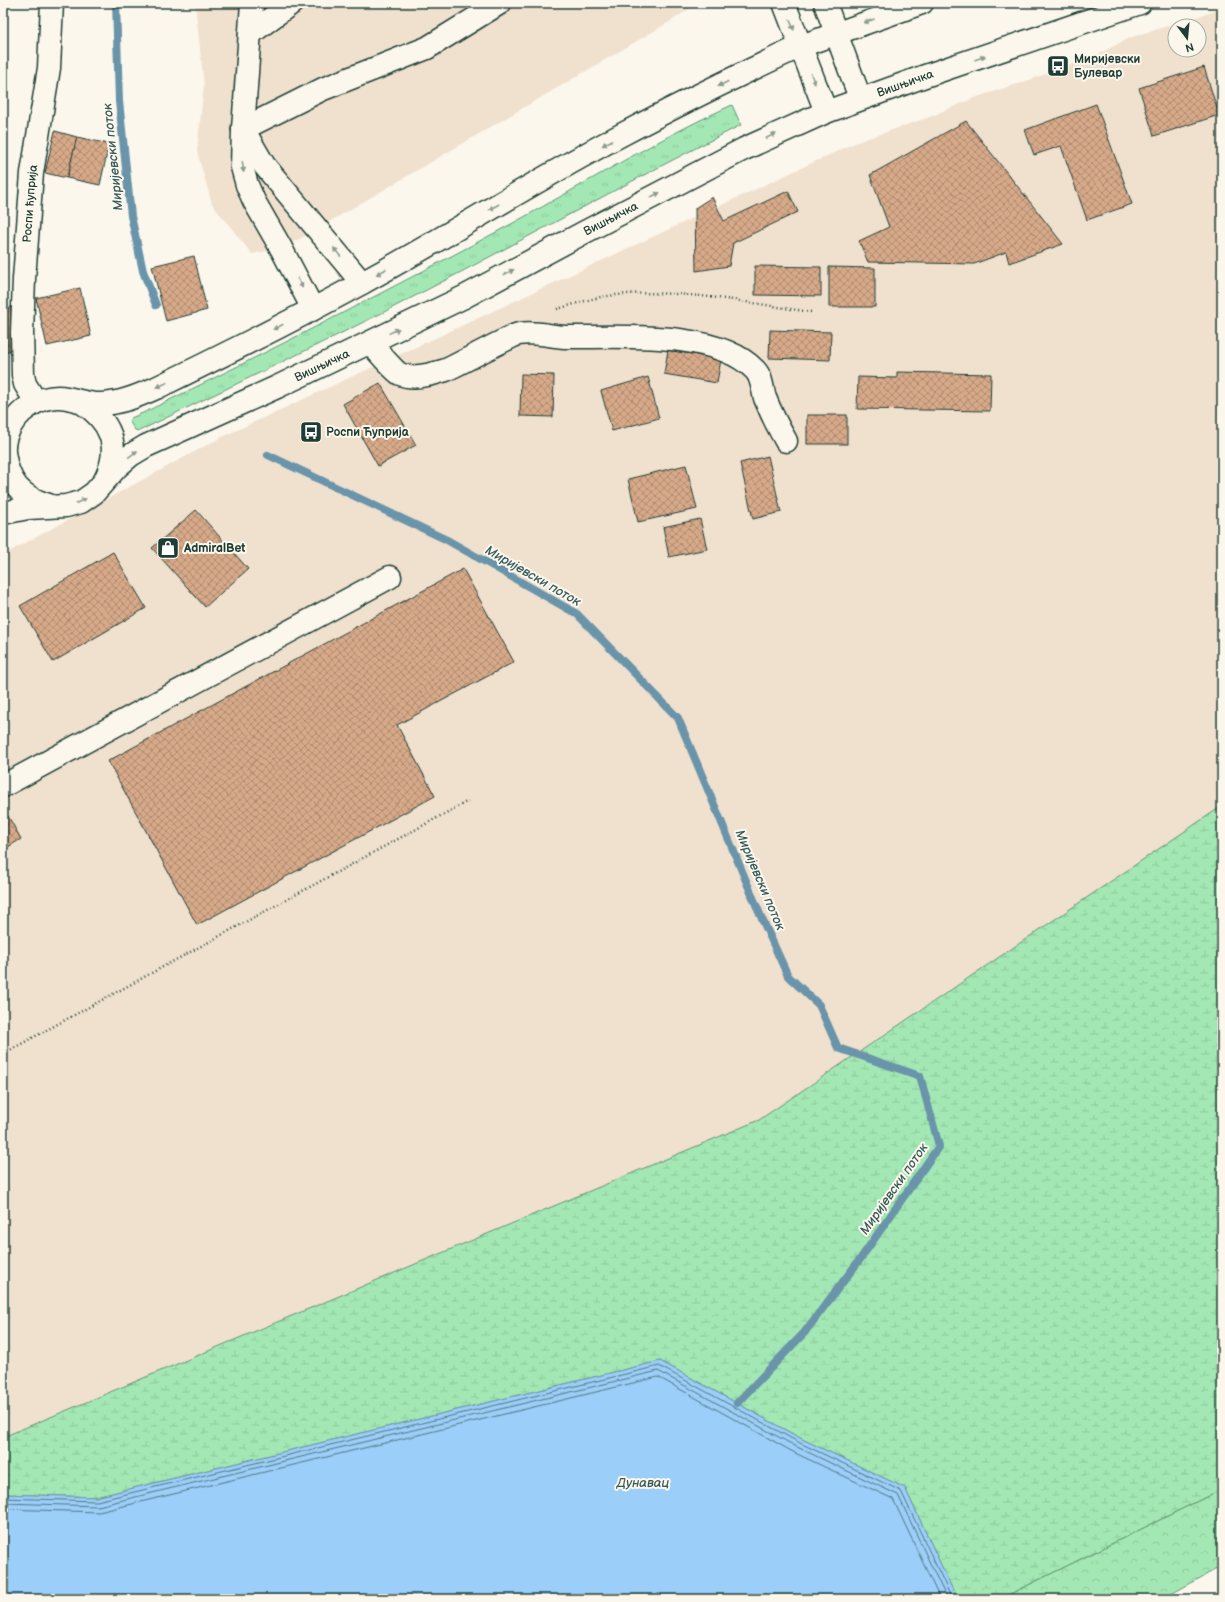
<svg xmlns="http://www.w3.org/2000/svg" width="1225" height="1602" font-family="'Balsamiq Sans',sans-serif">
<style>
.built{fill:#f0e0ce;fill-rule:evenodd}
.grass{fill:url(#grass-tufts);stroke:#619274}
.forest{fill:url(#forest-crowns);stroke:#619274}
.wetland{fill:url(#wetland-marsh);stroke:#619274}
.water{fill:#9bcef8;stroke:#6994aa}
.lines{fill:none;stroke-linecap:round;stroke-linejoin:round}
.shore{stroke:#517782;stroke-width:1}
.stream{stroke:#6994aa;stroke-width:8}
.building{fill:url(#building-cross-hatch);stroke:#1f3d34}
.minor-casing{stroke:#1f3d34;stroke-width:25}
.major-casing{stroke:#1f3d34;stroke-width:25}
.path{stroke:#1f3d34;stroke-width:2.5;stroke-dasharray:1 3;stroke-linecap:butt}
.minor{stroke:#fbf7ec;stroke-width:22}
.major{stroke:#fbf7ec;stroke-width:22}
.oneway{fill:#8d9a90}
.labels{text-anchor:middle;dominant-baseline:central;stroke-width:4;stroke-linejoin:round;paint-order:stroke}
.poi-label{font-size:12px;font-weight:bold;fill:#1f3d34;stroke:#fbf7ec;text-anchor:start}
.street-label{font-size:12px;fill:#1f3d34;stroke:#fbf7ec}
.water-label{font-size:13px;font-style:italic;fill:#385a5b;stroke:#fbf7ec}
</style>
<defs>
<pattern id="grass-tufts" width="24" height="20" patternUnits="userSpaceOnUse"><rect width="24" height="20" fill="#a3e8b4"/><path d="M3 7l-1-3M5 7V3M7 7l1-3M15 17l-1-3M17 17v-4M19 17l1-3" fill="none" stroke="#8cc89b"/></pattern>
<pattern id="forest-crowns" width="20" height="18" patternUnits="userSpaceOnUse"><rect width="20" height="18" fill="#a3e8b4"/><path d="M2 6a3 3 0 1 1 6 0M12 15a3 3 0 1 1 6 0" fill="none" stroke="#8cc89b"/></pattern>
<pattern id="wetland-marsh" width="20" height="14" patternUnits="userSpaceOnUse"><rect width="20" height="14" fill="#a3e8b4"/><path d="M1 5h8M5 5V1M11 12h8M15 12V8" fill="none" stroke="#8cc89b"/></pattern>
<pattern id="building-cross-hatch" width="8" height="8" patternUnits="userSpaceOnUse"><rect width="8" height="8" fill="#d7a989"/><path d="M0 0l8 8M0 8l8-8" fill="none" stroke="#ae8b71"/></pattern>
</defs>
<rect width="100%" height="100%" fill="#fbf7ec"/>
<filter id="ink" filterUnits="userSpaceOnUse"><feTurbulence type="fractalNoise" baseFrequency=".025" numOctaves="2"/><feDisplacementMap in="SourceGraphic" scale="8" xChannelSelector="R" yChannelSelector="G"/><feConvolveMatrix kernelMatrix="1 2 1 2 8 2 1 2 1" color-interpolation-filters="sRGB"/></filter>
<g filter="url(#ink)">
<g class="built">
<path d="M195,3H698L671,21L305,236L281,248L252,254L212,204L197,151L204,85Z"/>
<path d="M1222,9V1489L1000,1599H957L905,1488L802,1439L660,1361L3,1494V555L222,437L857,142L927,118L974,98L1024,82L1092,57L1132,37ZM1175,26H1199V50H1175Z"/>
</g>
<path class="grass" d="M732,105L741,125C622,185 505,250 386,311C304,352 221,391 139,431L135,430L129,421L131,418L145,412C270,351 393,288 515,222C588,182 657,139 732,105Z"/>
<path class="forest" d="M1222,1489V1566L1162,1599H1000Z"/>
<path class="wetland" d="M1222,806V1489L1000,1599H957L905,1488L802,1439L660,1361L96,1497L3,1494V1437L759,1120Z"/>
<path class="water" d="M660,1361L802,1439L905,1488L957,1599H3V1494L96,1497Z"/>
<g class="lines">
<g class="shore">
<path d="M3,1498L97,1501L659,1366L800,1443L901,1491L952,1599"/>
<path d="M3,1503L98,1506L658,1371L797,1447L898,1495L947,1599"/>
<path d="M3,1509L99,1512L658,1377L795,1453L893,1499L940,1599"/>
</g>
<g class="stream">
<path d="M116,3L119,101L131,216L143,271L156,305"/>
<path d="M268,455L447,540L577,614L678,718L762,919L788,976L819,1005L838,1048L920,1076L939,1146L861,1258L804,1333L737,1403"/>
</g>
</g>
<g class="building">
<path d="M1204,67L1219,115L1154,136L1139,88Z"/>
<path d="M1096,104L1132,204L1087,220L1061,146L1034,155L1025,130Z"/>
<path d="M966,121L1063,244L1009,263L1006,252L974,264L868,262L859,241L889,227L870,175Z"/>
<path d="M55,131L77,137L67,178L45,173Z"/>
<path d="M77,137L109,144L100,185L67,178Z"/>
<path d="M3,167H6L3,194Z"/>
<path d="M788,191L798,212L733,243L729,266L696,271L695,208L712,197L724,221Z"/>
<path d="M194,256L207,310L166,321L152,266Z"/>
<path d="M755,266L821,267V296L755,295Z"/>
<path d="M829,267L875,268V307H829Z"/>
<path d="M80,288L91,336L47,346L36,298Z"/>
<path d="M3,308H11L10,351H3Z"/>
<path d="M770,330L831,332L830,360L769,358Z"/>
<path d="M668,350L721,359L717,383L664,374Z"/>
<path d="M897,372L991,374L990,411L857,409L858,377L897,378Z"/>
<path d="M521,374L554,375L553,417L520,416Z"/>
<path d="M648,377L659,418L612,431L601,391Z"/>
<path d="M380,383L416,445L378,466L343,404Z"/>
<rect x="807" y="415" width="40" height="29"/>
<path d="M768,456L781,512L753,519L740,463Z"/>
<path d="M686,465L697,509L638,522L628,479Z"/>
<path d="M196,510L248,569L205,607L152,548Z"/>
<path d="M700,519L707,549L669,557L663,527Z"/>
<path d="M113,552L146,608L53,662L20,606Z"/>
<path d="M463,569L514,662L397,725L435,796L197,925L108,761Z"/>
<path d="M8,816L21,839L3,850V818Z"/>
</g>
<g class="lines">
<g class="minor-casing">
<g id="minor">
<path d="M252,3L243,129L242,167L247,185L254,201L281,248L313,309"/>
<path d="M250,34L292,3"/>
<path d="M243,129L323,89L427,48L500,3"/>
<path d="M243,129L264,165L362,283"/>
<path d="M370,343C376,349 394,371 400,374C413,380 433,374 446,370C465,361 484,350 503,341C508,339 514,335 519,334C535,331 549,336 565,337C617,338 716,329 755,370C762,377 762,388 765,398C771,413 778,427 786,441"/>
<path id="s1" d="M36,402L25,384L23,375L22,332L24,279L32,173L49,68L52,3"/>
<path d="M81,402C111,421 121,446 106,478"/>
<path d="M4,452C8,482 20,497 49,505"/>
<path d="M3,454C4,448 4,442 6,436C15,411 41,393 67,398C78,400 88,404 99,404C119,404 138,396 156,388C226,354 294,320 362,283C450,235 534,181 623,134C681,103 741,74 801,46"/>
<path id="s2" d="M3,513L28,508L66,506L81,502L94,493L117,467L131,455L146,446L277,387L464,297L583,233L744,149L826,112"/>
<path d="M3,786L390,577"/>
</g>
</g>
<g class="major-casing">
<g id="major">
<path id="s3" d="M784,3L826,112L925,76L1140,3"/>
<path d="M825,3L860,98"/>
<path d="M801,46L922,3"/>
</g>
</g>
<g class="path">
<path d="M557,309C572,305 586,300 601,297C671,286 742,302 811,312"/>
<path d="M3,1050H10L468,801"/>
</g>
<use href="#minor" class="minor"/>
<use href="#major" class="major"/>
</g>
<defs><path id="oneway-solid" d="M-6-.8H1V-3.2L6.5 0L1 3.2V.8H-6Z"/></defs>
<g class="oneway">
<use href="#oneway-solid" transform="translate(869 21) rotate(160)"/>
<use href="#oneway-solid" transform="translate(792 25) rotate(69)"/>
<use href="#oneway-solid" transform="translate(980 58) rotate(-19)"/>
<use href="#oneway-solid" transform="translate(813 79) rotate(69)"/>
<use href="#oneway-solid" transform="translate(723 84) rotate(153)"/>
<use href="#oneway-solid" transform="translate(771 136) rotate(-25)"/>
<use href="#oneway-solid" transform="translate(607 143) rotate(150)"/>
<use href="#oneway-solid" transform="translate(243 167) rotate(83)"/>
<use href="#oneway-solid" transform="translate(655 195) rotate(-27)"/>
<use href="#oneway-solid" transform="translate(494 207) rotate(150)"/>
<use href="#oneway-solid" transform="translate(337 252) rotate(-129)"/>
<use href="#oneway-solid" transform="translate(381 272) rotate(150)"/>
<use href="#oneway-solid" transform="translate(509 272) rotate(-28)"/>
<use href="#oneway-solid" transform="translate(300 283) rotate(63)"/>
<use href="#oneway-solid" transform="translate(278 327) rotate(152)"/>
<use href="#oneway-solid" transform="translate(394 331) rotate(-26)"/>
<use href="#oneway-solid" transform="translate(162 385) rotate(154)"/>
<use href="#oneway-solid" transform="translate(133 454) rotate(-36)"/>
<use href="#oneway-solid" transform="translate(81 501) rotate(-25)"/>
</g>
</g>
<defs>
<g id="bus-square" transform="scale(1.15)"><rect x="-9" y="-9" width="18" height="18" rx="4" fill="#1f3d34" stroke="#fbf7ec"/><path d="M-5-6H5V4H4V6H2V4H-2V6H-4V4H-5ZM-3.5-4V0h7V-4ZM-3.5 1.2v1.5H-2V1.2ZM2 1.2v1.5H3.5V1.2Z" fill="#fff"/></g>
<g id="shop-square" transform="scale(1.15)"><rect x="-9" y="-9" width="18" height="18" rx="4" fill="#1f3d34" stroke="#fbf7ec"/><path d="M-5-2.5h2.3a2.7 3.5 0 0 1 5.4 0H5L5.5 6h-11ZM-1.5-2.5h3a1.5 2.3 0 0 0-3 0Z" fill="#fff"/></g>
</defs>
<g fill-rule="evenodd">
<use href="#bus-square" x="1058" y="66"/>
<use href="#bus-square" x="311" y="432"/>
<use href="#shop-square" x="168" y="548"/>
</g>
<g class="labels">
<g class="poi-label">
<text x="1074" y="59">Миријевски<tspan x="1074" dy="14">Булевар</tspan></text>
<text x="326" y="432">Роспи Ћуприја</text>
<text x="184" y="548">AdmiralBet</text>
</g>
<g class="street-label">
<text stroke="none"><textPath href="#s3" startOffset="201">Вишњичка</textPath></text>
<text stroke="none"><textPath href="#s1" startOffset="202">Роспи ћуприја</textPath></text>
<text stroke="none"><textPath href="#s2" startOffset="683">Вишњичка</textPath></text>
<text stroke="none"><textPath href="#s2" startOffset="359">Вишњичка</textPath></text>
</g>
<g class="water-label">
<text transform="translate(113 157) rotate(-96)">Миријевски поток</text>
<text transform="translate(533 576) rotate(30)">Миријевски поток</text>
<text transform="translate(760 880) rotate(67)">Миријевски поток</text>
<text transform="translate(894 1189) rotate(-55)">Миријевски поток</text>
<text x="643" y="1483">Дунавац</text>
</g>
</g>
<rect width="1225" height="1602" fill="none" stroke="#fbf7ec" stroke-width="16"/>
<rect x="8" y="8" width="1209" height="1586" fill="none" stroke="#1f3d34" stroke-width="1.5" filter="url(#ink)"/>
<g transform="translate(1187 38) rotate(164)"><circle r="19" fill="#fbf7ec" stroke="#a3ada2"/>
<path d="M0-3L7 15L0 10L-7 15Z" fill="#1f3d34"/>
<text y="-6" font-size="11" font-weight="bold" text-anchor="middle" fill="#1f3d34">N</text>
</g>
</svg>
